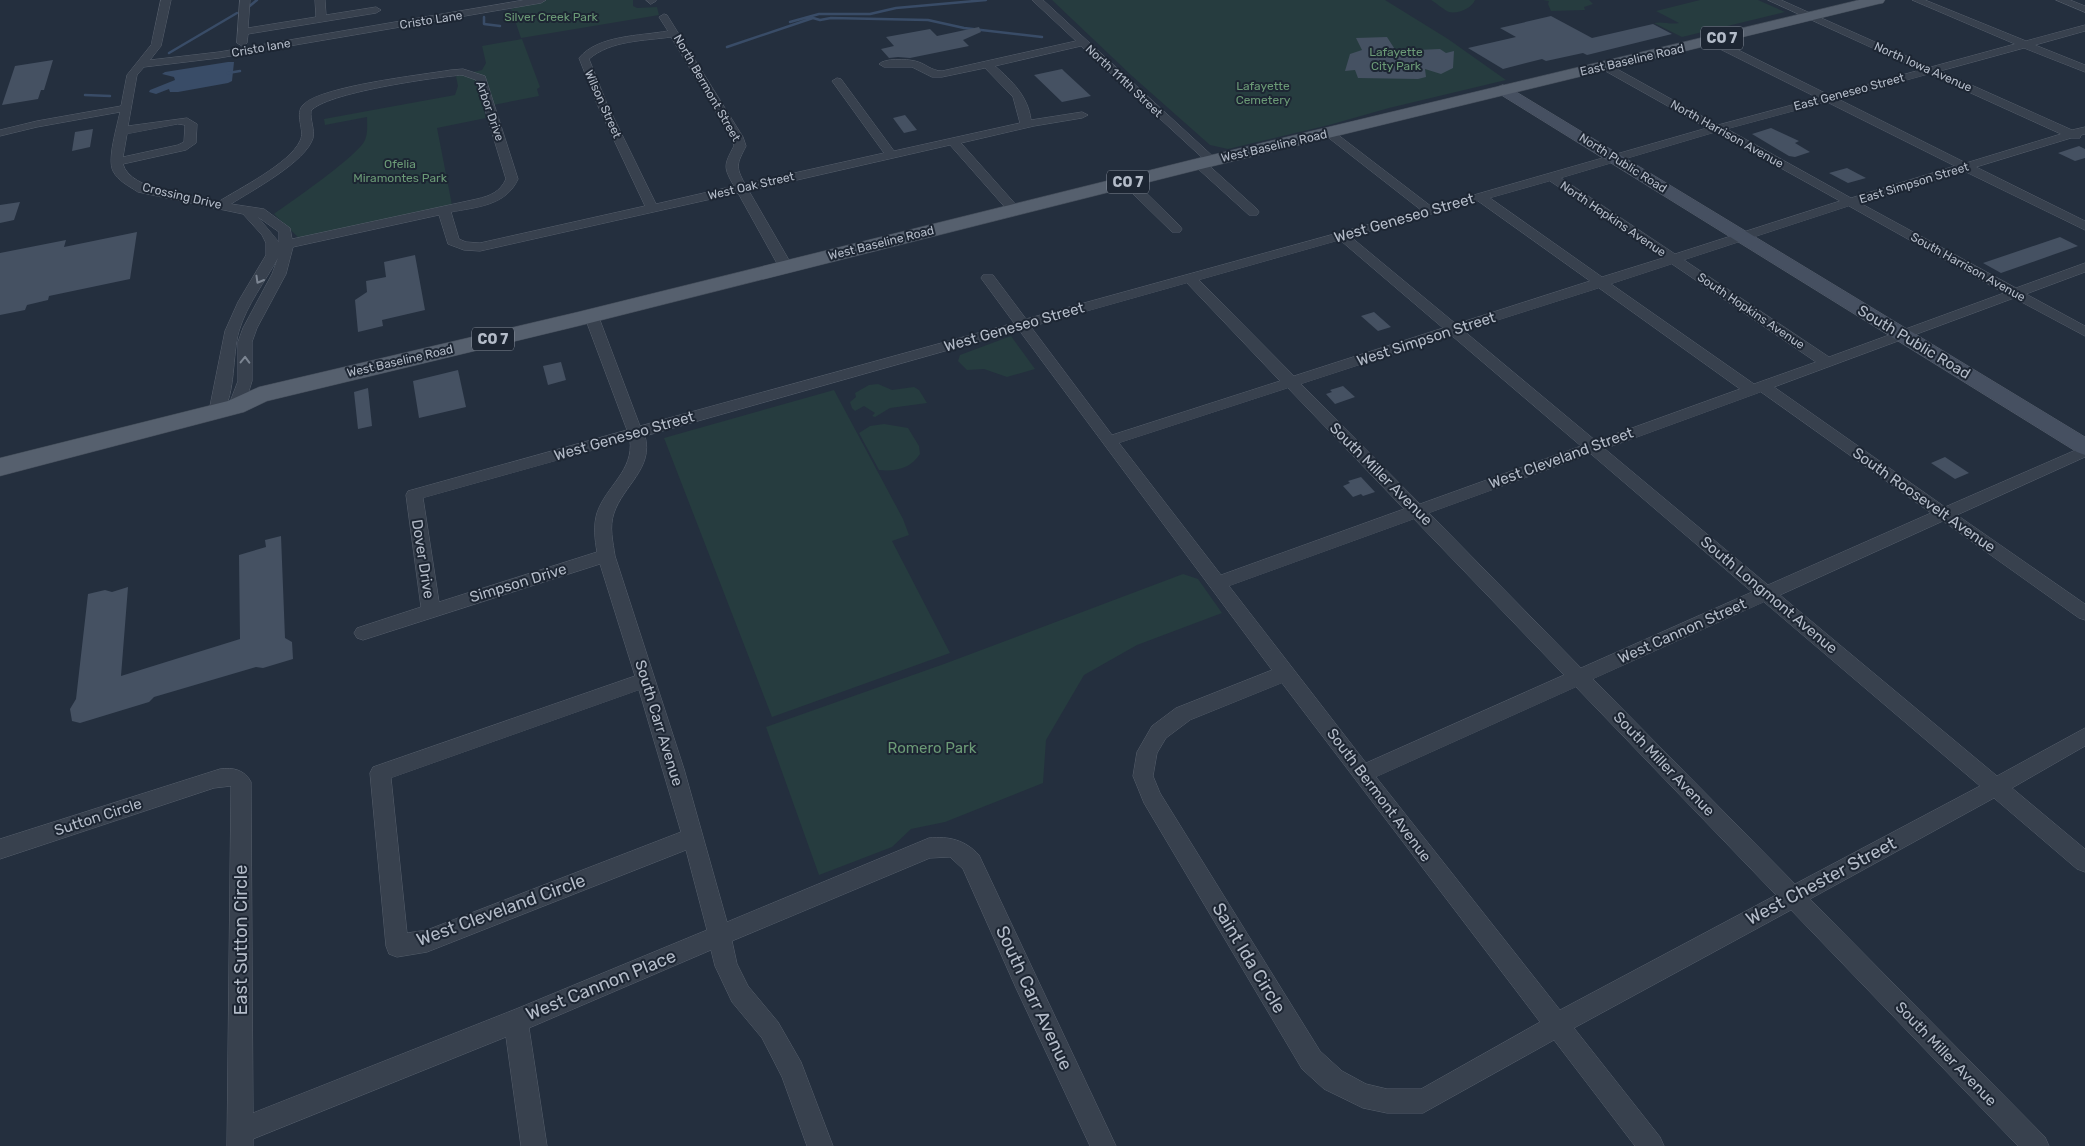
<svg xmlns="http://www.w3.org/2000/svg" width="2085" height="1146" font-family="Rubik,sans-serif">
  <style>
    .green { fill: #263c3f }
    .water { fill: #394c67 }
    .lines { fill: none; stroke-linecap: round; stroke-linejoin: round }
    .stream { stroke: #394c67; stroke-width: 2.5 }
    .building { fill: #455162 }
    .street-casing { stroke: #565f6c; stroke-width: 1 }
    .secondary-casing { stroke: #565f6c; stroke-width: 1 }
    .primary-casing { stroke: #414a57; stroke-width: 1 }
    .street { fill: #38414e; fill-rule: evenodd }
    .secondary { fill: #465061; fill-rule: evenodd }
    .primary { fill: #56606e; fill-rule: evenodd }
    .oneway { stroke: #7c8592 }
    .labels { text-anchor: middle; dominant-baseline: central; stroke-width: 4; stroke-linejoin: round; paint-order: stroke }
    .far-park-label { font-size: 12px; fill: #6b9a76; stroke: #1d2633 }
    .far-street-label { font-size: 12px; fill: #b4bcc9; stroke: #1d2633 }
    .shield { fill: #1d2633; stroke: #878f9c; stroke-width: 1 }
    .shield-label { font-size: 14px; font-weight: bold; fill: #b4bcc9 }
    .street-label { font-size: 15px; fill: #b4bcc9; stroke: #1d2633 }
    .park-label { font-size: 15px; fill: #6b9a76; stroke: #1d2633 }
    .near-street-label { font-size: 18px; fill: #b4bcc9; stroke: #1d2633 }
  </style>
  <rect width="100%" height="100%" fill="#242f3e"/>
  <path class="green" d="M547,0H633V6L637,8L657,7L659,15L521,38L511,9Z
    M1052,0H1385L1448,39L1506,80L1389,108L1329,125L1228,149L1210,145L1132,76Z
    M1431,0H1475C1472,8 1459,14 1449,12C1444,10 1436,3 1431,0Z
    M1543,0H1589L1593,4L1584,7L1585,10L1551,11L1548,4L1549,1Z
    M1700,0H1758L1785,12L1682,37L1654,23C1664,21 1669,25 1679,23L1656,11Z
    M522,39L540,87L537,89L539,96L483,107L486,118L437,128L452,205L299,238L274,214C291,202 359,155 365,140C368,133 367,125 367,117L325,125L324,119L455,95L458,86L456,76L482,70L486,63L482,46Z
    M1011,336L1035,369L1007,377L984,369L967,370L958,361L960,355Z
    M878,384L892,390L914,387L919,390L927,403L890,408L875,417L872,416L875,413L864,406L855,411L852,408L850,402L856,397L855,393L869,385Z
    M834,390L903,519L909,535L892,541L950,653L772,717L664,438Z
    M884,424L908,428L919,446L920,454C911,468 896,472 879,470L859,433L870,426Z
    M1183,574L1198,579L1222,613L1137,645L1084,675L1046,740L1043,783L945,822L911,829L892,847L819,875L766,727L944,664Z"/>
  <path class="water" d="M228,62H234L232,81L228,83L178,92H170L169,89L156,94L149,92L150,90L175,80L174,77L162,74L165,72Z"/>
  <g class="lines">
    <path class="stream" d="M246,9L257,0
      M484,17V24L500,26
      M790,22L819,14H870L896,8L986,0
      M727,47L813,18L820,20L831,18L928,20L964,28L1042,37
      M169,53L237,13
      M228,73L240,71
      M85,95L110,96"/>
  </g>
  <path class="building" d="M1551,16L1592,38L1653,24L1672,34L1587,55L1583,53L1546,61L1542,59L1503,69L1468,48L1516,37L1500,28Z
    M979,27L981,32L963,40L969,46L910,58L898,57L889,58L881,49L894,46L886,37L930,29L937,36Z
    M1387,37L1396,51L1440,49L1446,53L1454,51L1453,68L1441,74L1425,69L1426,77L1418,79L1358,78L1355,70L1345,71L1350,54L1362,50L1356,38Z
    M53,60L44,90H41L38,99L2,105L15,66Z
    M1062,69L1065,72L1091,96L1062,102L1034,75Z
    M905,115L917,130L904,133L893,118Z
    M1771,128L1799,141L1795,143L1810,152L1795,157L1789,156L1752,134Z
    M93,129L90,147L72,151L75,132Z
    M2079,146L2085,149V158L2075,161L2058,153Z
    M1847,168L1866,178L1848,183L1829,173Z
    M20,202L14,220L0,223V205Z
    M137,232L130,279L49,296L48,300L27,305L25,310L0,315V253L66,240L64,247Z
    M2060,237L2078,246L2001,273L1983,263Z
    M415,255L425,310L382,320L383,326L358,332L355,300L367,292L366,281L386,277L384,262Z
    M1374,312L1391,327L1378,331L1361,316Z
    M561,362L566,380L548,385L543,366Z
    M458,370L466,407L419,418L413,381Z
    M1343,386L1355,397L1335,404L1326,394L1332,392L1330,390Z
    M368,388L372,426L358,429L354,392Z
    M1945,457L1969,473L1955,479L1931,463Z
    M1361,477L1375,492L1363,496L1361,494L1353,497L1343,486L1350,483L1348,481Z
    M281,536L285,638L292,642L293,659L263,668L256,667L154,697L149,702L80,723L72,721L70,709L76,699L88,594L105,590L112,592L128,587L121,676L240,639L239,555L266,547L265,540Z"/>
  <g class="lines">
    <g class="street-casing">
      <path id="street" d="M161,0H171L161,46L150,60L219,52L524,0H546L541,3L219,58L144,67L137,75L128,126L187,118L197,124L196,143L186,150L123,164C130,191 194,196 218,202C240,188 289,164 300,141C306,130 293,114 304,104C323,86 421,75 451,70L463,69L485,76L518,179C506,206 476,207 451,212L459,239L466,242L480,243L645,206L597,104L579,58C598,35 640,36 668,31L659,17L664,14L667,15L743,137L746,146C737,164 735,166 745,184L884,153L832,81L837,78L841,79L894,151L1020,123L1013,97L985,68L942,77H932L912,67H884L879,64C885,58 906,59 915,61C925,63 931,71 942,71L1076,41L1032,0H1043L1218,161L1216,163H1208L1081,46L995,66C1012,81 1028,96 1031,120L1082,112L1088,115L1082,118L1034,126L961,143L1018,207L1020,210L1018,213H1010L950,145L749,191L793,267L786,271L779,267L738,193L480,251L464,250L448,244L439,215L293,247L286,274L257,328L252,342V381L244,407L241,410H231L228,407L238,381V342L243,328L272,274L278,258C265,282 247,304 239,331C232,355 236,393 222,414H212L209,411L225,331L238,302L266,255V243L262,235L243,214L138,192C129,186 118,181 113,171C107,159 117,127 120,112L37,127L0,136V130L37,121L121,106L127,75L151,45ZM671,37L731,137L734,146C724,165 723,167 734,186L656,204L607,104L589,59C611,40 644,41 671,37ZM462,75L476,80L506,179C500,192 490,196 477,199L292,239L290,228L264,209L231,204C251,191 306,162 313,138C315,130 310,120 311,111C324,93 436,77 462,75ZM178,124L185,125L184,142L178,145L123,157L127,134ZM258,217L279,232V242Z
        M240,0H250L248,28L316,17L315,0H325L326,15L376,7L381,10L376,13L248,34L247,43L242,46L237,43Z
        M646,0H656V1L651,4Z
        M1768,0H1781L1931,67L2015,44L1912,0H1925L2026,41L2085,25V31L2035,45L2085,65V72L2024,48L1940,71L2072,130L2085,127V134L2081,135L2080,138H2071L1976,167L2085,221V230L1964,171L1860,203L2016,288L2085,263V272L2026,294L2085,326V336L2014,298L1774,387L1945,507L2085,446V457L1957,515L2085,604V620L2079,618L1943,521L1780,595L1997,776L2085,728V746L2012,788L2085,849V872L2077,869L1994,798L1810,899L2045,1137L2049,1146H2018L1791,910L1574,1028L1660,1137L1664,1146H1635L1554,1040L1423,1113H1387L1363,1108L1324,1089L1302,1069L1144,803L1133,776L1137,752L1152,726L1176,708L1272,670L1019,330L645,436C654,468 623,486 614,513C609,527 613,542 615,556L684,769L727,922L929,838C949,836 965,840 979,855L1116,1146H1090L1016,988L963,869L950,857L930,858L732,941L737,964L748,986L778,1022L801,1062L833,1146H807L782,1077L762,1038L732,1002L715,966L711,950L529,1028L547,1146H521L506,1037L253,1139V1146H227L231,786L214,788L0,859V839L220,769C233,767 245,770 251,782L253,1113L516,1009L707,930L686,850L427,952L397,957L389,954L386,946L370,773L373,767L635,676L600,564L363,640L357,638L354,633L357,628L421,607L406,495L408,491L627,430L584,315L586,312H596L598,315L640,426L1014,323L981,278L983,275H993L1026,319L1421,210L1325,135L1323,133L1325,131H1333L1432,207L1707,128L1600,68L1599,66L1600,64H1608L1718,125L1818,98L1708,43V39H1716L1829,95L1920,70ZM1929,74L2061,134L1966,163L1838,99ZM1827,102L1955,166L1851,198L1727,129ZM1716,132L1840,201L1675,254L1561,178ZM1550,181L1663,258L1602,277L1490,198ZM1478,201L1590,281L1456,324L1351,237ZM1849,206L2004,293L1829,357L1684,260ZM1340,240L1443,328L1294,376L1199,280ZM1672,264L1816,362L1754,384L1611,284ZM1187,283L1280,381L1112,435L1031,327ZM1599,288L1740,389L1596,441L1464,331ZM1451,335L1581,446L1420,504L1301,384ZM1288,388L1404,509L1221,575L1119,443ZM1761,392L1931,513L1768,585L1605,449ZM630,440C634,471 606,486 597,513C593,526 595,540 597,552L439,602L423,498ZM1591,454L1752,592L1581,668L1429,513ZM1414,519L1564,675L1366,763L1229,586ZM1764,602L1980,786L1795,884L1593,679ZM1282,683L1540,1022L1421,1089H1387L1366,1084L1342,1071L1320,1051L1160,793L1153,776L1157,753L1166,738L1190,720ZM1576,687L1776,895L1560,1010L1376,777ZM639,690L681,832L427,930L407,933L391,778Z
        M2056,0H2070L2085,6V12Z
        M1200,160L1204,161L1257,209L1259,212L1257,215H1249L1196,167L1194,164Z
        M1128,178L1132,179L1180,226L1182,229L1180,232H1172L1124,185L1122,182Z"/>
    </g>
    <g class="secondary-casing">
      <path id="secondary" d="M1503,85L1508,87L2085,437V455L2077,452L1498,93L1495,90L1498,87Z"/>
    </g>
    <g class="primary-casing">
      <path id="primary" d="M1859,0H1885L1883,3L1878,4L1197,170L578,326L267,401L244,412L0,476V458L228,401L259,387L578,312L1195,159Z"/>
    </g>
    <use href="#street" class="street"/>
    <use href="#secondary" class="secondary"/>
    <use href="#primary" class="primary"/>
  </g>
  <defs><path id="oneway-chevron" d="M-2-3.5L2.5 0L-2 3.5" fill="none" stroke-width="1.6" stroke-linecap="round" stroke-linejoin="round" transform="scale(1.25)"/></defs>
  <g class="oneway">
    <use href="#oneway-chevron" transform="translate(259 280) rotate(120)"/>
    <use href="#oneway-chevron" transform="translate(245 360) rotate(-89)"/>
  </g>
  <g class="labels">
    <g class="far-park-label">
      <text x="551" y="17">Silver Creek Park</text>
      <text x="1396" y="52">Lafayette<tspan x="1396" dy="14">City Park</tspan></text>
      <text x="1263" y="86">Lafayette<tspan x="1263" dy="14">Cemetery</tspan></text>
      <text x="400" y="164">Ofelia<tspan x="400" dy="14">Miramontes Park</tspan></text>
    </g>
    <g class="far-street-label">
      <text transform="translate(431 20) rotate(-9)">Cristo Lane</text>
      <text transform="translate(261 48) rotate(-10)">Cristo lane</text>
      <text transform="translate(1632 60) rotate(-13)">East Baseline Road</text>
      <text transform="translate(1923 67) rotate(24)">North Iowa Avenue</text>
      <text transform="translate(1124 81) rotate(43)">North 111th Street</text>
      <text transform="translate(707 88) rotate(60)">North Bermont Street</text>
      <text transform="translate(1849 92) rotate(-15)">East Geneseo Street</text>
      <text transform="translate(603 104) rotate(66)">Wilson Street</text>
      <text transform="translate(490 111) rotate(71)">Arbor Drive</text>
      <text transform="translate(1727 134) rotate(29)">North Harrison Avenue</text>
      <text transform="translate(1274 146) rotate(-13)">West Baseline Road</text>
      <text transform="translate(1623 163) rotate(32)">North Public Road</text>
      <text transform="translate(1914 183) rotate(-17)">East Simpson Street</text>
      <text transform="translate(751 186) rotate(-13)">West Oak Street</text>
      <text transform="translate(182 196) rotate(13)">Crossing Drive</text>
      <text transform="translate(1613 219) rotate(34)">North Hopkins Avenue</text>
      <text transform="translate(881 243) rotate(-14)">West Baseline Road</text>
      <text transform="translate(1968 267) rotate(29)">South Harrison Avenue</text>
      <text transform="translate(1751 311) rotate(34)">South Hopkins Avenue</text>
      <text transform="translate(400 361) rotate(-13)">West Baseline Road</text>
    </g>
    <g class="shield">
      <rect x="1701" y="26.5" width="42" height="23" rx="4"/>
      <rect x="1107" y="170.5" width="42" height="23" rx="4"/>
      <rect x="472" y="327.5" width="42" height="23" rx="4"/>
    </g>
    <g class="shield-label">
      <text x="1722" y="38">CO 7</text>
      <text x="1128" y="182">CO 7</text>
      <text x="493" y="339">CO 7</text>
    </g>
    <g class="street-label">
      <text transform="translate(1404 218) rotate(-16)">West Geneseo Street</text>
      <text transform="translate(1014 327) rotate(-16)">West Geneseo Street</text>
      <text transform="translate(1426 339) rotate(-18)">West Simpson Street</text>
      <text transform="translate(1914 342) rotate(31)">South Public Road</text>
      <text transform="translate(624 436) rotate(-16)">West Geneseo Street</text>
      <text transform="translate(1561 458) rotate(-20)">West Cleveland Street</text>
      <text transform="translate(1381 474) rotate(45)">South Miller Avenue</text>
      <text transform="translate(1924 500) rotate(35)">South Roosevelt Avenue</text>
      <text transform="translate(423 559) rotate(81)">Dover Drive</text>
      <text transform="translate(518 583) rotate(-17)">Simpson Drive</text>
      <text transform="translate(1769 595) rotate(40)">South Longmont Avenue</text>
      <text transform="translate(1682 631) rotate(-24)">West Cannon Street</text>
      <text transform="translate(659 723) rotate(73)">South Carr Avenue</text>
      <text transform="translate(1664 764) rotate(46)">South Miller Avenue</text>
      <text transform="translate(1379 795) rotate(53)">South Bermont Avenue</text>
      <text transform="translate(98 817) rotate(-18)">Sutton Circle</text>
      <text transform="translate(1946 1054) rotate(46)">South Miller Avenue</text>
    </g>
    <g class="park-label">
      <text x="932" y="748">Romero Park</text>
    </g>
    <g class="near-street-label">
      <text transform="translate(1821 881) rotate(-28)">West Chester Street</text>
      <text transform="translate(501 910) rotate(-20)">West Cleveland Circle</text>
      <text transform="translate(241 940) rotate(-90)">East Sutton Circle</text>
      <text transform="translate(1249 958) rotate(59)">Saint Ida Circle</text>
      <text transform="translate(601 985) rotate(-22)">West Cannon Place</text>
      <text transform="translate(1034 998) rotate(65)">South Carr Avenue</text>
    </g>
  </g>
</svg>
